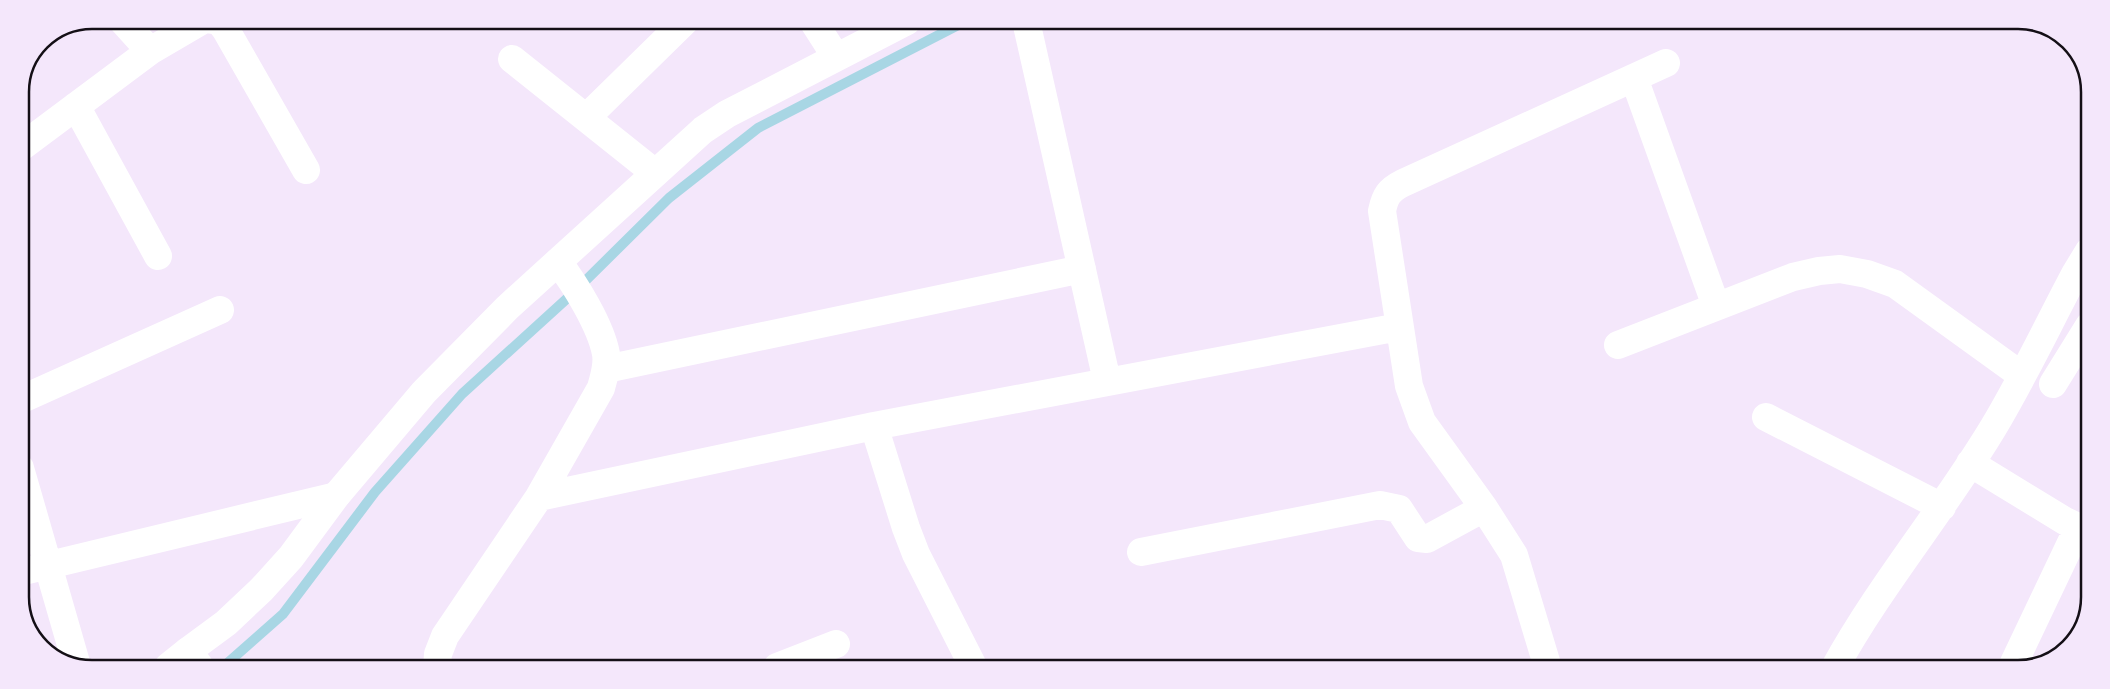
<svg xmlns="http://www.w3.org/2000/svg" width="2110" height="689" font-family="'Exo 2',sans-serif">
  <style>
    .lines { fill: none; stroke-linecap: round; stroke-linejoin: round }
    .stream { stroke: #a8d6e4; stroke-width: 10 }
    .minor { stroke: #fff; stroke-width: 28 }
    .tertiary { stroke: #fff; stroke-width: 28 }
    .rim { fill: none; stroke: #140f16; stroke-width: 2.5 }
  </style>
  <rect width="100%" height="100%" fill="#f4e7fb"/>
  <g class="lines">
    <path class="stream" d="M223,667L283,614L375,492L462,394L572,294L669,198L758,128L966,21"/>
    <path class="minor" d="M122,20L150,51
      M212,20L219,21L226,30L306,170
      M813,21L836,57
      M1026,21L1107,381
      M512,59L655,173
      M1634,78L1716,306
      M76,106L158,256
      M586,118L685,21
      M20,148L150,51L203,20
      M1618,345L1793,277L1819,271L1840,269L1867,274L1895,284L2021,375
      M606,369L1082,269
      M2053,384L2089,326
      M20,400L220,310
      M1766,417L1942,507
      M874,426L906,528L916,554L974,668
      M1970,463L2065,521L2088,532
      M20,468L77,666
      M539,497L874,426L1399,327
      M1141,552L1380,505L1399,509L1418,538L1427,539L1484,508
      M20,572L336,496
      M168,667L188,651
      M437,667L438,654L445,636L539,497L601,388C604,376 608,366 606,354C601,326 575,284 558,262
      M777,667L836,644
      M1548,668L1514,555L1484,508L1422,422L1409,386L1382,211C1385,196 1389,190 1403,183L1666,63
      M1834,669C1880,585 1943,511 1993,428C2023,378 2048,325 2075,274L2089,251
      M2011,669L2078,528"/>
    <path class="tertiary" d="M200,667L188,651L226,623L261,590L291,557L336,496L424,392L507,308L703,130L727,114L907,21"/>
  </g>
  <path d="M0 0H2110V689H0ZM92 29H2018A63 63 0 0 1 2081 92V597A63 63 0 0 1 2018 660H92A63 63 0 0 1 29 597V92A63 63 0 0 1 92 29Z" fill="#f4e7fb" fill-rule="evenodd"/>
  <path class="rim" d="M92 29H2018A63 63 0 0 1 2081 92V597A63 63 0 0 1 2018 660H92A63 63 0 0 1 29 597V92A63 63 0 0 1 92 29Z"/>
</svg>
